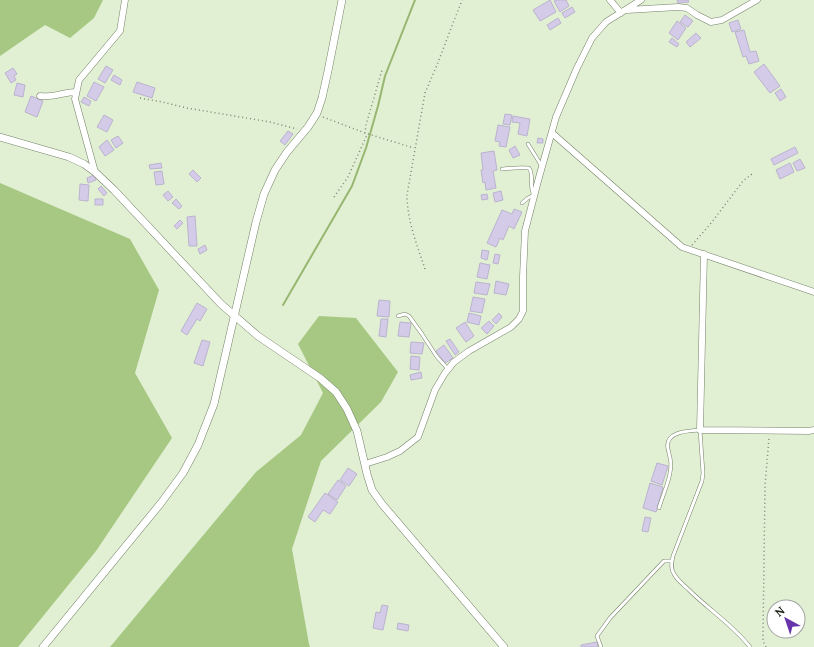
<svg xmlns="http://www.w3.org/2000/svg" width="814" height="647" font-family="Lora,serif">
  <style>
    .forest { fill: #a7c882 }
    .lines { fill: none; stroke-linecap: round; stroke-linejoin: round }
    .stream { stroke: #97b771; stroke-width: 2 }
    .building { fill: #d3cbe8; stroke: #bbb3cf }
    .service-casing { stroke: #758168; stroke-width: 4 }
    .minor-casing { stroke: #758168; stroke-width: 7 }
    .tertiary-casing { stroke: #758168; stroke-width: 8 }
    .path { stroke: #7f8875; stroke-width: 1.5; stroke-dasharray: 1 3; stroke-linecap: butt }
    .service { stroke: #fff; stroke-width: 3 }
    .minor { stroke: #fff; stroke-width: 6 }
    .tertiary { stroke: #fff; stroke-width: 7 }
  </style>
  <rect width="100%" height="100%" fill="#e1efd3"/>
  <path class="forest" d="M0,0H103L94,18L70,38L45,25L0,56Z
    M0,183L130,239L159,290L135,373L172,438L96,551L18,647H0Z
    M319,316L356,318L398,372L381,402L321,461L292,549L309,644L310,647H110L256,472L301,435L323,393L298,344Z"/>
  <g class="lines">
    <path class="stream" d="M283,305L352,186L366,148L378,106L385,76L415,0"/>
  </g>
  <path class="building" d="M550,0L556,12L540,21L533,10Z
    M556,0H566L569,6L560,12L554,1Z
    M677,0H688L689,2L678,3Z
    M572,7L575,12L565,18L562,13Z
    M685,15L693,21L688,27L680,22Z
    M558,18L561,23L550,30L547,25Z
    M738,20L741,29L732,32L729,23Z
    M677,21L686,28L678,40L669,33Z
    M744,30L750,52L756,51L759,61L749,64L746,56L743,57L735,32Z
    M696,33L701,38L690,47L686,42Z
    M672,38L679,44L677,47L669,42Z
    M764,64L780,86L770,93L754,72Z
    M106,66L113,70L105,83L98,79Z
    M13,68L17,74L14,76L16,80L11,83L5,73Z
    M114,75L122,80L120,85L111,80Z
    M94,82L104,87L96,101L87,96Z
    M137,82L155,88L152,98L133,92Z
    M17,83L25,85L23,97L14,95Z
    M781,89L786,97L780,101L775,93Z
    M31,96L43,101L37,117L25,112Z
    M84,97L91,101L89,106L81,102Z
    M505,114L512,115L510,125L503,124Z
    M104,115L113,120L107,132L97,127Z
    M513,116L530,119L527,136L518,134L520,123L512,122Z
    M498,125L510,127L506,147L499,146L500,142L495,141Z
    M288,131L293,134L285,145L280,141Z
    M118,136L123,143L116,148L111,140Z
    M538,138L543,139V143H537Z
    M107,140L114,150L105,156L99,147Z
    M515,146L520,155L513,158L509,150Z
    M795,147L798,153L774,165L771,159Z
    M494,151L497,170L493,171L496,188L486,190L485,182L483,183L481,170H483L481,153Z
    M800,159L805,168L797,171L793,163Z
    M161,163L162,168L150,169L149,165Z
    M790,163L794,172L780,179L776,170Z
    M193,170L201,178L197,182L189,174Z
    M162,171L164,184L156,185L154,172Z
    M94,175L96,180L88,183L87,178Z
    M80,184L89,185L88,201L79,200Z
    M101,186L107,193L104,196L98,189Z
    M168,191L173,197L168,201L163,195Z
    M501,191L503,200L495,202L493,193Z
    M487,194L488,199L482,200L481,195Z
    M95,199H103V205H95Z
    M176,199L182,206L179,209L172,203Z
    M514,209L522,212L514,229L509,226L503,240L500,238L496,247L487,243L502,210L512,214Z
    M195,216L197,246H189L187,217Z
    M180,220L183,223L177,229L174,226Z
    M205,245L207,250L200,254L198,249Z
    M482,250L489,251L487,260L481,258Z
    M495,254L500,255L498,264L493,263Z
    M480,263L490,265L487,279L477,277Z
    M496,281L509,284L506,295L494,293Z
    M476,282L490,284L487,295L474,293Z
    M473,297L485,299L482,313L470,311Z
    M379,300L390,301L389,317L377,316Z
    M197,303L207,309L200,321L197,319L187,335L181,331Z
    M469,313L481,316L479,325L467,322Z
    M499,313L502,317L496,324L492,320Z
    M381,319H388L386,337L379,336Z
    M489,321L494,326L487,334L481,328Z
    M400,322L411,323L409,337L398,336Z
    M465,322L474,336L466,342L456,328Z
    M450,339L459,352L455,355L446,341Z
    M202,340L210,342L203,366L194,363Z
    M411,342L424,343L422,354L410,353Z
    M444,345L453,358L445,363L436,351Z
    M411,356L420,357L419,370L410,369Z
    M421,372L422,378L411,380L410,375Z
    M657,463L668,466L662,485L651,481Z
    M348,468L357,474L349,486L340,480Z
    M338,480L346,486L337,500L328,494Z
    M650,483L663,487L656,512L643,508Z
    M325,493L338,502L330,514L323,510L315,522L308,517Z
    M645,517L651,518L648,532L642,531Z
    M382,605L388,606L383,630L373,628L376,612L380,613Z
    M398,623L409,625L408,631L397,629Z
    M597,642L598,647H581V645Z"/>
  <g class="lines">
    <g class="service-casing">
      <path id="service" d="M528,144L541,165
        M502,169C512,168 520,167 529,168C535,177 528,185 534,195L528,198L522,203
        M398,316L405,314L409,316L422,334L437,357L448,369
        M659,508C662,497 668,485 670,473C672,462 670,458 668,449C664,431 689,431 700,430L703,473L702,481L673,556C672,562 670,568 674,574C677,580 684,585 689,590C708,609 733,625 750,647
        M601,647L597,636L610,618L664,561H672"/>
    </g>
    <g class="minor-casing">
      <path id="minor" d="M610,0L621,13
        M627,10L678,7L687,8L697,15L711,22L722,20L757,0
        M40,96C53,98 64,92 76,92
        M552,133L682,247L814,292
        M95,172L75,99L79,80L120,31L125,0
        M704,254L700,430L809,431L814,430
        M365,464L387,457L400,451L418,437L435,390L445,373L454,362L469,351L511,327L519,319L523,311V277L525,231L538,181L556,117L577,68L592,38L606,22L641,0"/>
    </g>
    <g class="tertiary-casing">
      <path id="tertiary" d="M0,137L69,157L84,164L95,172L114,190L221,304L258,336L320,378L336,392L347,409L357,431L367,474L372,490L382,504L504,647
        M43,647L161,503L183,473L198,445L214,404L256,222L264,194L275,170L287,152L308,127L317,113L322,98L328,71L342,0"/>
    </g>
    <path class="path" d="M140,98L162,102L187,108L270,122L297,129
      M323,117L365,133L414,148
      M334,197L348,177L366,137L365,133L366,125L382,70
      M692,245L712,222L743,181L752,174
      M425,269C417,245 407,220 407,195L425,93L437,65L462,0
      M766,647L763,641V637L765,486L769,438"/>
    <use href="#service" class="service"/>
    <use href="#minor" class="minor"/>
    <use href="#tertiary" class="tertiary"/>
  </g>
  <g transform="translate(786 619) rotate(320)"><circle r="19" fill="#ffffff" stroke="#a3a5a1"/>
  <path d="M0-3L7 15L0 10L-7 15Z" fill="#6734ab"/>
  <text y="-6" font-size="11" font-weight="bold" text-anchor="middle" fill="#191e14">N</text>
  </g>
</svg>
